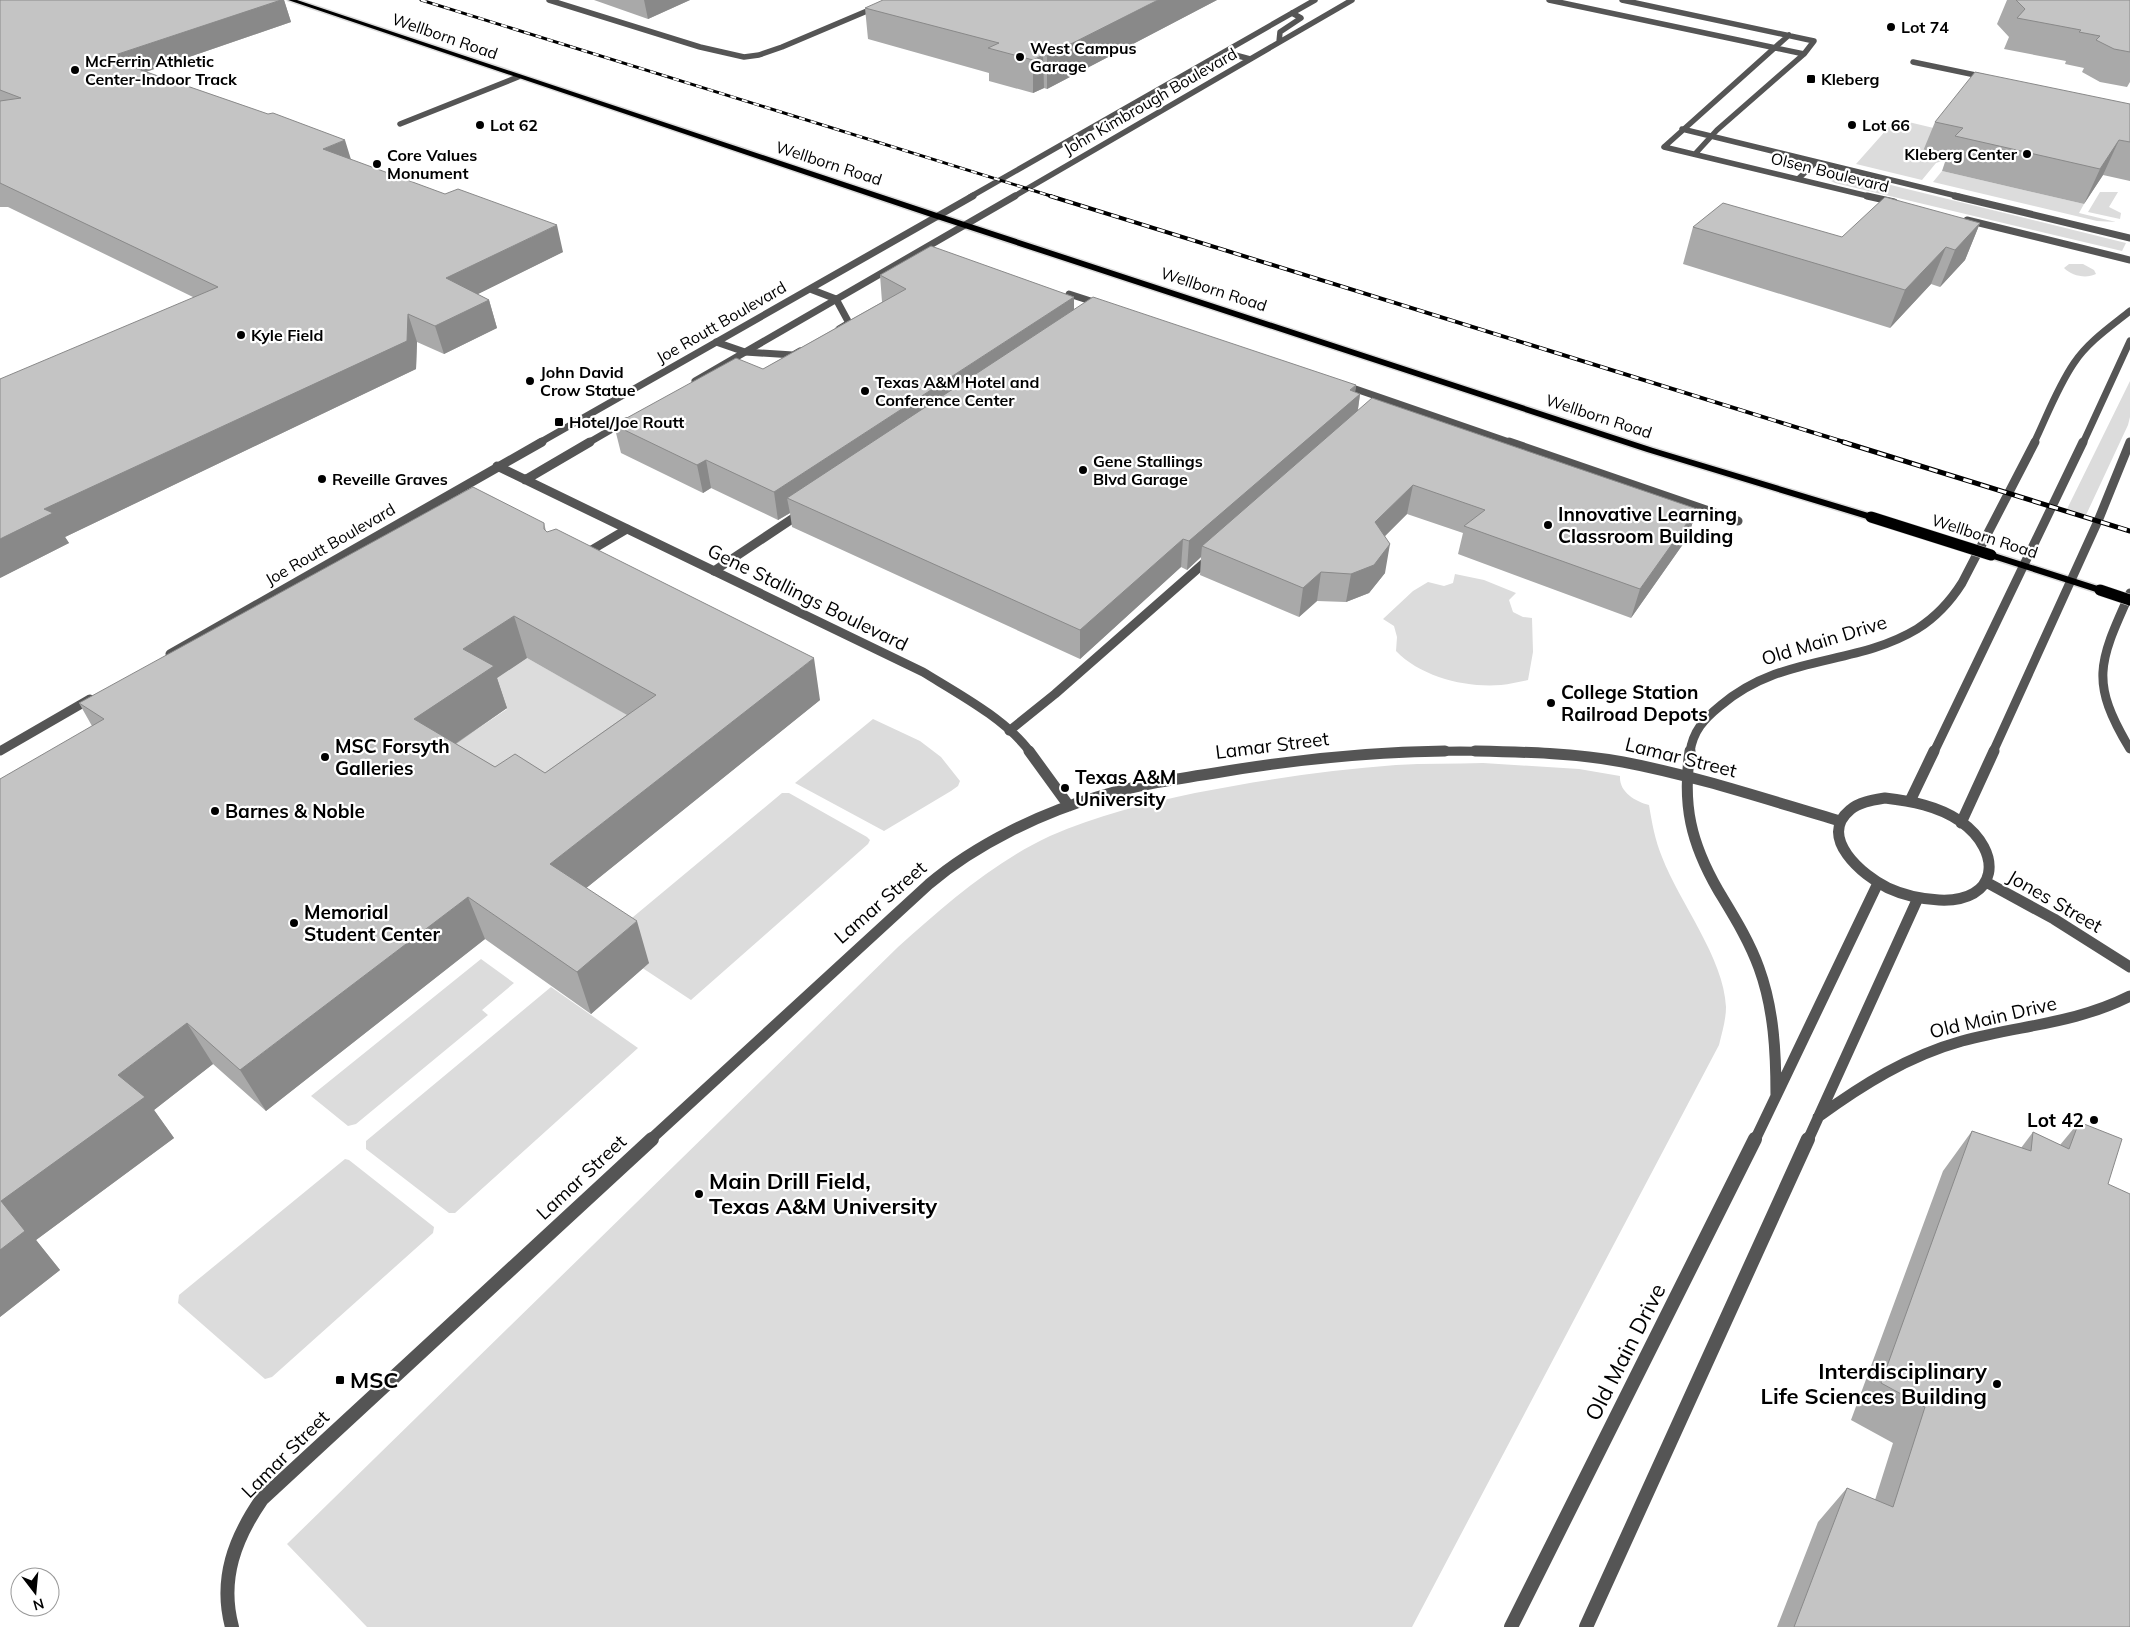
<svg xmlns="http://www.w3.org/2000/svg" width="2130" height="1627" font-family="Mulish,sans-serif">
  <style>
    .green { fill: #dcdcdc }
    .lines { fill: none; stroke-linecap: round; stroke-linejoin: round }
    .primary-casing { stroke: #dbdbdb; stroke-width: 3 }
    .service-far2 { stroke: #555; stroke-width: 5.5 }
    .service-far1 { stroke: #555; stroke-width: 7 }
    .service { stroke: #555; stroke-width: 9 }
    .minor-far4 { stroke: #555; stroke-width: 5.5 }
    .minor-far3 { stroke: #555; stroke-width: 7 }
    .minor-far2 { stroke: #555; stroke-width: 9 }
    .minor-far1 { stroke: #555; stroke-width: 11 }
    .minor { stroke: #555; stroke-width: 14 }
    .primary { fill: #000; fill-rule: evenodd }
    .rail-far2-casing { stroke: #000; stroke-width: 3 }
    .rail-far1-casing { stroke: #000; stroke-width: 4 }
    .rail-casing { stroke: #000; stroke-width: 5 }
    .rail-far2 { stroke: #fff; stroke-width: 2; stroke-dasharray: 6; stroke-linecap: butt }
    .rail-far1 { stroke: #fff; stroke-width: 2.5; stroke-dasharray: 8; stroke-linecap: butt }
    .rail { stroke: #fff; stroke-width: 3; stroke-dasharray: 9; stroke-linecap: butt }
    .primary-bridge-casing { stroke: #dbdbdb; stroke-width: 12; stroke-linecap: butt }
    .primary-bridge { stroke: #000; stroke-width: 11 }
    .wall { fill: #a9a9a9; fill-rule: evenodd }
    .shaded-wall { fill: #898989 }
    .building { fill: #c4c4c4; stroke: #898989; fill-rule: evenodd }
    .poi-dot { fill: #000; stroke: #fff; stroke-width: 2 }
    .labels { text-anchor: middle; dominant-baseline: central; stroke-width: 4.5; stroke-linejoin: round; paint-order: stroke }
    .far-poi-label { font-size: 16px; font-weight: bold; fill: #000; stroke: #fff; text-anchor: start }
    .far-street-label { font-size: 16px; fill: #000; stroke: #fff }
    .poi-label { font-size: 19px; font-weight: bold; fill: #000; stroke: #fff; text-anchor: start }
    .street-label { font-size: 19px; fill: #000; stroke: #fff }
    .near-poi-label { font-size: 22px; font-weight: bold; fill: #000; stroke: #fff; text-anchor: start }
    .near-street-label { font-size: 22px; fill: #000; stroke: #fff }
  </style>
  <rect width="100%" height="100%" fill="#fff"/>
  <path class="green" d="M1896,119L1942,130L1922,156L1942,161L1936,163L1922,180L1856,164Z
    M1942,171L2084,204L2079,213L2116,222L2097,221L1933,182Z
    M1832,173L1846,174L2126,243L2122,251L1835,183L1827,179Z
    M2100,192H2118L2109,207L2121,213L2120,219L2088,212Z
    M2069,264H2083L2094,270L2096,274C2086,279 2072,276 2064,268Z
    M2130,381V417L2128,425L2086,515L2067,509Z
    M1455,574L1484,580L1516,593L1509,600L1513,612L1523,617L1532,618L1533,652L1528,680C1519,682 1510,684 1501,685C1466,688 1421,677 1396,651L1397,637L1394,626L1383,619L1413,591L1428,582L1444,586L1453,583Z
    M527,658L633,718L558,815L430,761L507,709L477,691Z
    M873,719L920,741L941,757L960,781L958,786L951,791L884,831L795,783Z
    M1483,763L1579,769L1620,776C1619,792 1635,801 1649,805C1652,823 1655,840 1662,857C1679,902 1724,958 1726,1007C1726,1020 1722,1032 1719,1045L1412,1627H367L287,1544L898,947C945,905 992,863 1050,836C1096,816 1146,803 1195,793C1261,780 1329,770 1396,765C1425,763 1454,764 1483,763Z
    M782,793H789L867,837L870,840L868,844L691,1000L603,942Z
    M481,959L514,983L482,1010L488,1015L356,1124L348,1126L311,1096Z
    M551,987L638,1048L455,1213H449L366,1149V1141Z
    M345,1159L349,1160L434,1227L433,1233L272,1377L265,1379L178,1303L179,1295Z"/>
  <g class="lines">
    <g class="primary-casing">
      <path id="primary" d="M288,0H297L940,214L1653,448L1875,515L1876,517L1871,520L1867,519L1647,452L934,218Z
        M1991,552L2104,588L2105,590L2100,593L2096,592L1987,557L1986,555Z"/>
    </g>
    <path class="service-far2" d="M549,0L700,47L744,57L759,55L782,47L893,0
      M1913,62L1985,77
      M400,124L518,77"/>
    <path class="service-far1" d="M1069,294L1100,304
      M836,299L849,323L839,329
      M745,352L793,355L800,351
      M1344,385L1512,443"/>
    <path class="service" d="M1509,442L1738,521
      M583,555L627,529
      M714,571L801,513
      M1009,731L1055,694L1211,557"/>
    <path class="minor-far4" d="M1549,0L1804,54
      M1622,0L1814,41L1804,54L1717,130L1695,154
      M1279,42L1280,32L1301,18L1292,13
      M1224,52L1250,59
      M1682,129L1961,197
      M1664,147L1872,197
      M1664,147L1789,35
      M1798,179L1815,163
      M970,197L1315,0
      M1013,197L1352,0"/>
    <path class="minor-far3" d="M1867,196L1894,202
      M1955,196L2130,238
      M1967,220L2130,260
      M810,289L836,299
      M716,342L745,352
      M695,381L1015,196
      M539,443L973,196
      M588,443L626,421
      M2034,443C2047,416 2057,388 2074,363C2088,342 2110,327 2130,311
      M2083,443L2130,341"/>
    <path class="minor-far2" d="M497,466L923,672C957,693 1006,719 1030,752
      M525,480L590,442
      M2130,593C2099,662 2089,681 2130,749
      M170,654L542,442
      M0,751L90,699
      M1402,752L1460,751L1517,752
      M1690,752C1693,731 1704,719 1720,706C1782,653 1854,667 1917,629C1936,617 1950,602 1962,583L2035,442
      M1934,752L2083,442
      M1993,752L2098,521L2130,442"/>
    <path class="minor-far1" d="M1029,751L1069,806
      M1475,751C1524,752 1575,753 1623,762C1697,776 1768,800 1840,821
      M1690,751C1682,805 1691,843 1718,890C1733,915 1749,940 1759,968C1774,1009 1776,1053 1776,1096
      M1885,798C1911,801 1938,806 1960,821C2004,852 1999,903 1939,900C1921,899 1903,895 1888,888C1863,876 1817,837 1850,810C1859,802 1873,800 1885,798Z
      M1910,801L1934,751
      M1961,823L1994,751
      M1986,882L2054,919L2130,967
      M1818,1117C1862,1085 1908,1056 1962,1041C2021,1025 2074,1024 2130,996
      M650,1140L929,884C975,845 1042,812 1100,796C1137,785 1176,779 1215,773C1291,760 1368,752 1445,751
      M1755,1140L1878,883
      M1808,1140L1918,898"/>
    <path class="minor" d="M232,1627C219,1579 235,1538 262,1499L652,1139
      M1511,1627L1755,1139
      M1586,1627L1808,1139"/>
    <use href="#primary" class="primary"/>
    <g class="rail-far2-casing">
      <path id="rail-far2" d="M421,0L1054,197"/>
    </g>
    <g class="rail-far1-casing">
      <path id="rail-far1" d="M1050,196L1847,443"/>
    </g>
    <g class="rail-casing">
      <path id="rail" d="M1843,442L2130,531"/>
    </g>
    <use href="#rail-far2" class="rail-far2"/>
    <use href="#rail-far1" class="rail-far1"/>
    <use href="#rail" class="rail"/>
    <g class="primary-bridge-casing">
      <path id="primary-bridge" d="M1871,517L1991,555
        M2100,590L2130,600"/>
    </g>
    <use href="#primary-bridge" class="primary-bridge"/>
  </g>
  <path class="wall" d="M0,0H284L291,22L146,72L563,252L477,294L489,300L497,328L444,354L417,342L416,369L65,537L69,543L0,578L193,297L8,207H0Z
    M594,0H690L648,19Z
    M1217,0L1047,89L1044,88L1033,93L989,81V73L868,39L865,8Z
    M2007,0H2130V82L2127,87L2100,82L2082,72L2084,68L2065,64L2066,61L2004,49L2009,37L1997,24Z
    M2130,104V181L2103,175L2084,204L1942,171L1945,162L1921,156L1935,122Z
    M1980,223L1965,260L1940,287L1931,284L1890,328L1683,264L1693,227L1842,237Z
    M880,275L1074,297V310L1356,385L1355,392L1360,394L1358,410L1697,509L1688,537L1631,618L1458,554L1463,533L1407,514L1385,536V573L1369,593L1346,602L1317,601L1299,617L1200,575L1201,557L1187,570L1181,567L1080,659L792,527L790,513L778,520L711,488L703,493L621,453L614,425L763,369L882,302Z
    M544,523L546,531L820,700L586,888L649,963L591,1014L485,939L266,1111L213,1064L154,1110L174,1138L36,1240L60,1270L0,1317L92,726L79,703ZM527,658L627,715L545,773L495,767L456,744L507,708L497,678Z
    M2079,1122L2108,1184L2130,1627H1777L1818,1522L1847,1488L1875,1500L1893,1443L1851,1420L1943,1171L1972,1131L2021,1148L2033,1132L2060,1145Z"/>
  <path class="shaded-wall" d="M281,0H284L291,22L116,82L106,58Z
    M644,0H690L648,19Z
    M1158,0H1217L1047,89V56Z
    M1043,55L1044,88L1033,93V60Z
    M345,140L353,166L323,149Z
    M2119,140L2103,175L2084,204L2100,169Z
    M1980,223L1965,260L1940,287L1955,250Z
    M557,225L563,252L454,306L446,278Z
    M1946,247L1931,284L1890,328L1905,290Z
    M1074,297V324L787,498L790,513L778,520L774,492Z
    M489,300L497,328L444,354L435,326Z
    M408,314L417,342L416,369L65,537L69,543L0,578V539L44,509Z
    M1356,385L1354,399L1360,394L1356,422L1202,546L1201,557L1187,570L1189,541Z
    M706,460L711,488L703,493L697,465Z
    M1413,485L1407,514L1371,550L1375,522Z
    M1697,509L1688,537L1631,618L1640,589Z
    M1183,539L1181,567L1080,659V630Z
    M1390,544L1385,573L1369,593L1346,602L1351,574Z
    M1321,572L1317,601L1299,617L1303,588Z
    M514,616L527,658L497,678L507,708L430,761L414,719L463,649Z
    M814,658L820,700L564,906L550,864Z
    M468,897L485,939L266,1111L240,1070Z
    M637,921L649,963L591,1014L577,972Z
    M187,1023L213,1064L154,1110L174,1138L36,1240L60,1270L0,1317V1250L1,1201L118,1075Z"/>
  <path class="building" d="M0,0H281L106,58L268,114L273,113L345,140L323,149L445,194L458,189L557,225L446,278L489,300L435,326L408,314L407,341L44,509L53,513L0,539V379L218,287L0,183V101L21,98L0,90Z
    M883,0H1158L1047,56L1043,55L1033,60L988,48L999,43L865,8Z
    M2016,0H2130V52L2114,49L2096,40L2100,36L2079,32L2081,30L2017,18L2025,9Z
    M1975,72L2130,104V142L2119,140L2100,169L1955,136L1963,128L1935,122Z
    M1885,197L1980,223L1955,250L1946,247L1905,290L1693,227L1723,203L1842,237Z
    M931,246L1074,297L774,492L706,460L697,465L614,425L736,358L763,369L906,289L880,275Z
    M1093,297L1356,385L1350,390L1360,394L1189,541L1183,539L1080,630L787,498Z
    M1372,398L1697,509L1640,589L1464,526L1485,510L1413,485L1375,522L1390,544L1374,565L1351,574L1321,572L1303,588L1202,546Z
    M473,487L544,523V529L547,532L556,529L814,658L550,864L637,921L577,972L468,897L240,1070L187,1023L118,1075L145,1097L1,1201L25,1231L0,1250V779L104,719L79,703ZM514,616L656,695L545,773L515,754L495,767L414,719L494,666L463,649Z
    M2079,1122L2122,1139L2108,1184L2130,1194V1627H1794L1847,1488L1893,1507L1925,1407L1881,1383L1972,1131L2031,1151L2033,1132L2069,1149Z"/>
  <g class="poi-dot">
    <circle cx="1891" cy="27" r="5"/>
    <circle cx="1020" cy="57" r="5"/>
    <circle cx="75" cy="70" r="5"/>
    <rect x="1806" y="74" width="10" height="10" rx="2.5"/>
    <circle cx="480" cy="125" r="5"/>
    <circle cx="1852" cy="125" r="5"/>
    <circle cx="2027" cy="154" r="5"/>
    <circle cx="377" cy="164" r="5"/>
    <circle cx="241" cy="335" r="5"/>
    <circle cx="530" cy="381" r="5"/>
    <circle cx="865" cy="391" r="5"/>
    <rect x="554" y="417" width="10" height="10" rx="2.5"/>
    <circle cx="1083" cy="470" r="5"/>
    <circle cx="322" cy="479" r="5"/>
    <circle cx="1548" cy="525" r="5"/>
    <circle cx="1551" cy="703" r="5"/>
    <circle cx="325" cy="757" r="5"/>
    <circle cx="1065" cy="788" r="5"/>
    <circle cx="215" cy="811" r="5"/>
    <circle cx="294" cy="923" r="5"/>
    <circle cx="2094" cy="1120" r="5"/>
    <circle cx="699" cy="1194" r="5"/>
    <rect x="335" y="1375" width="10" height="10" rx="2.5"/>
    <circle cx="1997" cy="1384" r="5"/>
  </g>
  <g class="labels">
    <g class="far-poi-label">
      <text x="1901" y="27">Lot 74</text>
      <text x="1030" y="48">West Campus<tspan x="1030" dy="18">Garage</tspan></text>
      <text x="85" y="61">McFerrin Athletic<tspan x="85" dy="18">Center-Indoor Track</tspan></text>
      <text x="1821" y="79">Kleberg</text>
      <text x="490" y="125">Lot 62</text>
      <text x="1862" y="125">Lot 66</text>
      <text x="2017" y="154" text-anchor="end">Kleberg Center</text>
      <text x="387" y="155">Core Values<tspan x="387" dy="18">Monument</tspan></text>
      <text x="251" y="335">Kyle Field</text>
      <text x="540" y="372">John David<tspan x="540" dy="18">Crow Statue</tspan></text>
      <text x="875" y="382">Texas A&amp;M Hotel and<tspan x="875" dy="18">Conference Center</tspan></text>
      <text x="569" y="422">Hotel/Joe Routt</text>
      <text x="1093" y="461">Gene Stallings<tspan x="1093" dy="18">Blvd Garage</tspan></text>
      <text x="332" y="479">Reveille Graves</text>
    </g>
    <g class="far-street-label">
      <text transform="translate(445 36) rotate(19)">Wellborn Road</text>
      <text transform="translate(1150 101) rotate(-30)">John Kimbrough Boulevard</text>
      <text transform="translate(829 163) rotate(18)">Wellborn Road</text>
      <text transform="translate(1830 172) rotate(14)">Olsen Boulevard</text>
      <text transform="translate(1214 289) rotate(18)">Wellborn Road</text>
      <text transform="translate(721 322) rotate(-30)">Joe Routt Boulevard</text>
      <text transform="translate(1599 416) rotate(18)">Wellborn Road</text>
      <text transform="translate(1985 536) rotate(18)">Wellborn Road</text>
      <text transform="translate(330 544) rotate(-30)">Joe Routt Boulevard</text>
    </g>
    <g class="poi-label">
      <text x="1558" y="514">Innovative Learning<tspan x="1558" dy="22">Classroom Building</tspan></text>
      <text x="1561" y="692">College Station<tspan x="1561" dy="22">Railroad Depots</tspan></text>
      <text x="335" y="746">MSC Forsyth<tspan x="335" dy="22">Galleries</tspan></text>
      <text x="1075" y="777">Texas A&amp;M<tspan x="1075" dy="22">University</tspan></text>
      <text x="225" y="811">Barnes &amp; Noble</text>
      <text x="304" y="912">Memorial<tspan x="304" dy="22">Student Center</tspan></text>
      <text x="2084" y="1120" text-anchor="end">Lot 42</text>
    </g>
    <g class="street-label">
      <text transform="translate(808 597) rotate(26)">Gene Stallings Boulevard</text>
      <text transform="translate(1824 640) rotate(-17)">Old Main Drive</text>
      <text transform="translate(1272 745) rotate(-7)">Lamar Street</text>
      <text transform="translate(1681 757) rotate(14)">Lamar Street</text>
      <text transform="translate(2055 901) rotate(30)">Jones Street</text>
      <text transform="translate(880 902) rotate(-41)">Lamar Street</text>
      <text transform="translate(1993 1017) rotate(-13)">Old Main Drive</text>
      <text transform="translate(581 1177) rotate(-43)">Lamar Street</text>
      <text transform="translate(285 1454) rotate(-45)">Lamar Street</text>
    </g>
    <g class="near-poi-label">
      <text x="709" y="1181">Main Drill Field,<tspan x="709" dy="25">Texas A&amp;M University</tspan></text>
      <text x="1987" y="1371" text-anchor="end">Interdisciplinary<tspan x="1987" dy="25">Life Sciences Building</tspan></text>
      <text x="350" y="1380">MSC</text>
    </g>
    <g class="near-street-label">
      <text transform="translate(1625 1352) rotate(-63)">Old Main Drive</text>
    </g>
  </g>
  <g transform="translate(35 1592) rotate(164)"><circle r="24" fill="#ffffff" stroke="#999999"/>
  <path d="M0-4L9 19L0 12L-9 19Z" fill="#000000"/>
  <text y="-8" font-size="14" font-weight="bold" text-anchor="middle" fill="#000000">N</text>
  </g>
</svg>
